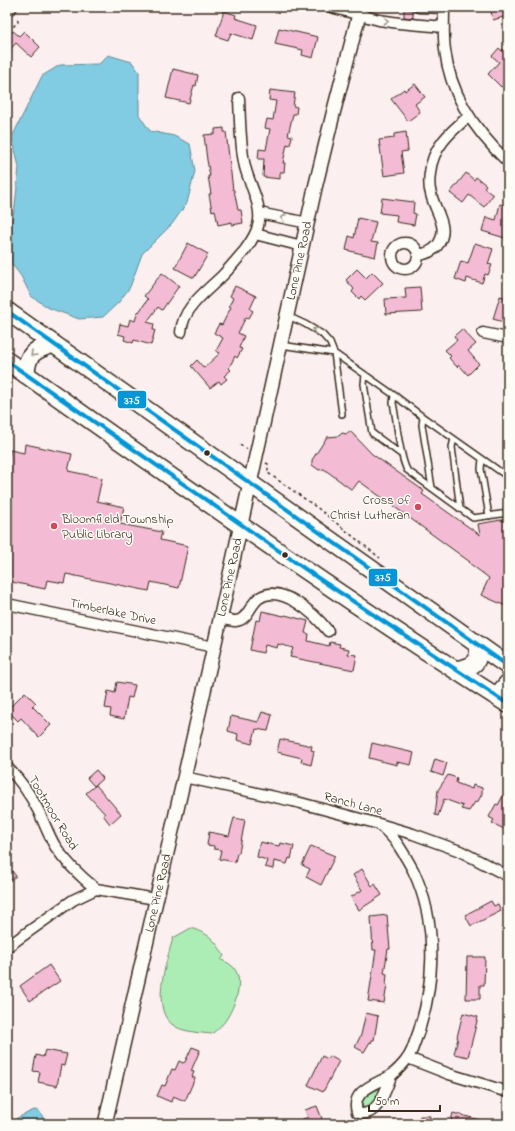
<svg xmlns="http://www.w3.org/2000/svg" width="515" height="1131" font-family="'Indie Flower',sans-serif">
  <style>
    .green { fill: #acedb6; stroke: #748c6a }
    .water { fill: #81cce2; stroke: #658b94 }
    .building { fill: #f3bcd4; stroke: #3b2a1e }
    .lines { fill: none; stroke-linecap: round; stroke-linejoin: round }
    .service-casing { stroke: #3b2a1e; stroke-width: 8 }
    .minor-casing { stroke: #3b2a1e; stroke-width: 13 }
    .tertiary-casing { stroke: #3b2a1e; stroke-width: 16 }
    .trunk-casing { stroke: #3b2a1e; stroke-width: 20 }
    .path { stroke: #3b2a1e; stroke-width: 1.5; stroke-dasharray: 3 3; stroke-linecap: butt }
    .service { stroke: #fdfcf7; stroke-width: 5 }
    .minor { stroke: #fdfcf7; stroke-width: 10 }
    .tertiary { stroke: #fdfcf7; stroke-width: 13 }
    .trunk { stroke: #fdfcf7; stroke-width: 17 }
    .bus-1-casing { stroke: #fdfcf7; stroke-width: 7 }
    .bus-1 { stroke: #0696d7; stroke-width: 4 }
    .oneway { stroke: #9c938a }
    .bus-dot { fill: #3b2a1e; stroke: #fdfcf7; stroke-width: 1.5 }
    .poi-dot { fill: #d1495b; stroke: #fdfcf7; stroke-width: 1.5 }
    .labels { text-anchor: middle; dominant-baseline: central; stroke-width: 3; stroke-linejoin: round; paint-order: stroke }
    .street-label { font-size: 13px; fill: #3b2a1e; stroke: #fdfcf7 }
    .poi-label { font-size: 13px; fill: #3b2a1e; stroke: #fdfcf7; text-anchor: end }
    .line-badge { stroke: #fdfcf7; stroke-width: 1.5 }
    .badge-label { font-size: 11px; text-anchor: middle; font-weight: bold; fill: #fff }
  </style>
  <rect width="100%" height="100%" fill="#fbeff0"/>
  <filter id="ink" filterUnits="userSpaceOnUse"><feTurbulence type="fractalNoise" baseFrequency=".025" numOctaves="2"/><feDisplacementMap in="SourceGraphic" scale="8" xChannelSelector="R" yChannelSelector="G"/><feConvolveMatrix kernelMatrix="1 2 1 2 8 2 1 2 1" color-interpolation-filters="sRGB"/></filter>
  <g filter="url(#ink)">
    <path class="green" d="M191,928C210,935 214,938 224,956L221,960C249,968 238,1000 227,1018C224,1024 217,1029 212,1034C202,1033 185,1032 176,1027C148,1012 167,961 173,938Z
      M381,1084L383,1086L374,1104L368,1108L363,1107L361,1101L362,1098Z"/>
    <path class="water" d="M108,55L132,62L139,72V115L150,131L174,136L190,144L195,171L187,203L172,224L142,254L130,287L119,302L103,317L79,319L49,308L31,296L21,276L7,258V242L15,206L19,167L12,137L42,76L60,65L99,64Z
      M34,1110L39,1111L43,1117L42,1124H13L17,1118Z"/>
    <path class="building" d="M490,7H505L507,16L493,20Z
      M404,9L413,10V18L404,17Z
      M224,11L236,15L235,18L257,25L253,40L231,33L228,40L216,36Z
      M279,28L318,37L313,58L302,55L303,50L275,44Z
      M13,31L19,36L24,31L40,47L31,57L16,43L7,53V37Z
      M499,48L502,51L503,49L508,54V80L501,87L488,74L499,62L492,56Z
      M173,69L198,75L196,86L194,85L189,103L166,98Z
      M415,84L425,97L415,104L420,112L408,121L391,99L404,89L405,91Z
      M270,90L295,93L293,106L297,107L296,114H293L288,135L292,136L290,145L287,144L283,163H285L284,172H280V179L263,177L264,159H258L259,149L266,150L270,129L265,128L267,119L273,120L276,101L269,100Z
      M224,128V132H226L233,190H234L238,210H241L243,223L232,225V222L218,225L215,210L212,211L209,194H211L208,176H210L207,160L204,135L215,134V129Z
      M406,132L408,151L401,152L404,173L384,176L379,140L394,138V134Z
      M466,173L474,180L476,177L486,185L484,188L493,195L484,207L469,195L463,203L450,193Z
      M382,198L414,202L413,213L416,214L414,225L396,222L397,215L380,213Z
      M500,204L508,206V229L505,238L482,231L486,217L496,220Z
      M358,218L376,222L371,242L378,243L375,257L346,250L349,236L354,238Z
      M188,243L208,254L194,278L175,268Z
      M475,243L493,249L488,264L492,265L488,275L485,274L482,283L467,278L466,283L455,279L461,261L468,263Z
      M357,269L366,278L372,272L383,283L365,300L361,296L359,299L352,292L354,289L346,280Z
      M162,273L179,286L162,310L158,307L147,322L154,324L153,330H155L151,345L134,340L133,343L124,340L125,336L118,334L120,324L128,326L130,319L135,321L138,311L139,312L148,299L144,296Z
      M235,286L256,296L250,309L253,311L249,318L246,317L238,333L244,336L239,348L242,349L237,358L235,356L229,368L231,370L224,376L227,379L221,384L219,381L210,388L191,366L197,360L204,368L220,353L216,351L223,338L214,333L219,324L222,325L231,307L229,306L233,298L230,296Z
      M420,287L422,312L386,314L385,299L406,298L405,288Z
      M500,296L508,298L507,323L493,319Z
      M462,329L476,344L468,351L479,364L468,375L459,365L457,367L449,358L451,356L445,350L457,340L454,336Z
      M350,431L372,454L424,491L422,494L480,535L478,524L501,520L508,523V607L481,595L489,578L469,563L470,562L359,481L352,490L324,469L319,470L312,465V460L327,437L339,436L342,433L346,434Z
      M25,444L72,454L68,471L102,478L97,501L124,507L120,524L162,532L160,540L188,546L179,588L151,582L149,591L66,574L64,583L47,580L45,589L7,581L10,565L7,566V467L10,450L24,453Z
      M262,611L284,616L285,615L308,621L305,633L309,634L308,641L329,646L330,642L340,644L339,647L349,649L348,654L357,655L354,670L290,657L293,648L278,644L277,648L265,645L263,653L250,650L256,620L260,621Z
      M117,682L135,685L132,698L128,697L124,719L110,716L111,709L105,708L108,691L115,693Z
      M25,692L36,703L32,706L51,725L39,737L21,718L18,721L7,710Z
      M262,712L272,715L268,731L256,729L252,744L237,740L238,734L228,731L231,716L258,722Z
      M280,739L312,746L311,750L314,751L311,765L301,762L302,758L277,752Z
      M372,743L414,753L411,765L397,762V765L369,758Z
      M435,759L447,763L443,776L431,772Z
      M96,770L103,778L94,786L87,778Z
      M448,775L457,778L456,783L472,789L473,785L482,788V794L477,803L475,802L469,811L461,809L463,806L444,799L438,816L435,815L438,790Z
      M96,785L121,814L110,824L103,815L105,814L86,793Z
      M508,787V828L506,826L504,829L492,823L494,820L489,817L496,804L498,805Z
      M234,818L245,820L239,853H237L235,862L219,859L221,850L214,849V846L207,845L209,832L229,836Z
      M260,842L279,846L280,843L294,846L291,859L289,858L287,864L274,861L273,869L265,867L267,860L257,857Z
      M311,846L335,856L321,885L306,877L310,869L302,865Z
      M7,865L16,876L7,883Z
      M362,869L372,886L375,884L382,895L359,910L351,897L362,890L353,875Z
      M491,901L494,906L498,904L501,911L471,926L465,915Z
      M387,915L390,949H388L384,973L387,974L386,985H387L384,1003L368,1001L376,950H373L371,917Z
      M467,957H485L484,985H480V999H466Z
      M49,965L60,981L30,1001L20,986Z
      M366,1013L378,1016L374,1040H372L371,1043L370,1042L364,1052L355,1047L361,1035Z
      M463,1013L478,1017L468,1057L454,1054L458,1038L457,1037Z
      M192,1047L200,1050L191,1071L194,1072L192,1077L195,1078L185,1101L173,1096L171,1102L157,1096L162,1085L165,1086L172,1069L175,1070L179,1061L183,1063L185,1062Z
      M45,1050L67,1054L64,1066L61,1065L57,1086L38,1082L40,1072L33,1071L36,1055L43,1057Z
      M322,1056L328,1059L329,1056L339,1061L323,1092L308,1085Z
      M317,1106L324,1124H291L308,1117L305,1110Z
      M453,1113L484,1121V1124H450Z
      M420,1116H430V1124H419Z"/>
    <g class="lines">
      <g class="service-casing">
        <path id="service" d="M288,316L305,324L322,334L330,343L334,353L342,414
          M281,345L334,353L394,395L423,417L508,477
          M365,375L364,384L372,433L402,455
          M394,395L393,403C397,421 399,455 407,470L473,518L508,513
          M423,417L422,425L432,488
          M454,439L452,447L460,509
          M482,459L481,469L489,516"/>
      </g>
      <g class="minor-casing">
        <path id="minor" d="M331,7L379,20L399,23L444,27
          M419,7L444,8
          M444,7C444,21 443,36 445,50C450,95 476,132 508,162
          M10,9L12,7
          M259,213L308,223
          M255,234L302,246
          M392 256a13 13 0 1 1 26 0a13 13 0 1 1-26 0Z
          M418,255C426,254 432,252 437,246C451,228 435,212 431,194C429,188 429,180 430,173C432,148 450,132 468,117
          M181,332C183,307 206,292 223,275C231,267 238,258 245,250C250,243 256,235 258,226C264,205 247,182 244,162C240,141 240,119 239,98
          M483,333L508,338
          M7,604L214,647
          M220,618C225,619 231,621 236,621C248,620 250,604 259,598C281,583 315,614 328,631
          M7,767C19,779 30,794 38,810C44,822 48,834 55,846C66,863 80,876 96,889
          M184,777L293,801L379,824L413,834L460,851L508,876
          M379,824C385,830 391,835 396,842C402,850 408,861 413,870C440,927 435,993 412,1050C408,1060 401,1067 393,1074C379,1084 350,1089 357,1112L361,1114C380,1114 386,1088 392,1074
          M7,947L73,900L96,889L156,899
          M408,1058L449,1074L508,1092"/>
      </g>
      <g class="tertiary-casing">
        <g id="tertiary">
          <path id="s1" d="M105,1124L214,647L315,188L334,110L361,7"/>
        </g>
      </g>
      <g class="trunk-casing">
        <path id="trunk" d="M7,311L508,666
          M7,361C172,478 337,595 508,704
          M26,375C26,354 35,349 54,344
          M455,670C474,667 481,663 477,644
          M502,700V690L508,683"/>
      </g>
      <path class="path" d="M7,26H14L18,22L17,17
        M240,445L247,449
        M266,463L268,464V473L319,509L380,558"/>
      <use href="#service" class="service"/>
      <use href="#minor" class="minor"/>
      <use href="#tertiary" class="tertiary"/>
      <use href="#trunk" class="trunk"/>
      <g class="bus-1-casing">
        <path id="bus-1" d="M7,311L508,666
          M7,361L318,578L508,704"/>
      </g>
      <use href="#bus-1" class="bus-1"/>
    </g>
    <defs><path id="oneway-chevron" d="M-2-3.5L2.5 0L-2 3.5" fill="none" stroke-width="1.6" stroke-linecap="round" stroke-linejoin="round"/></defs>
    <g class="oneway">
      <use href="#oneway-chevron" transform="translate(386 21) rotate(11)"/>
      <use href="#oneway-chevron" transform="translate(283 218) rotate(-166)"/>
      <use href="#oneway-chevron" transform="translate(315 330) rotate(-148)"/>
      <use href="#oneway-chevron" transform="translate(33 354) rotate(136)"/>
    </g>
  </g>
  <g class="bus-dot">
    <circle cx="207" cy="453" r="3.5"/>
    <circle cx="285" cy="555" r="3.5"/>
  </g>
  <g class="poi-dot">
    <circle cx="418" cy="507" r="4"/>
    <circle cx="54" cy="526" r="4"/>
  </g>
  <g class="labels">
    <g class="street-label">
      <text stroke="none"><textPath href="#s1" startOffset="885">Lone Pine Road</textPath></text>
      <text stroke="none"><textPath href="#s1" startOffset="561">Lone Pine Road</textPath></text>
      <text transform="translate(113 612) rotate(12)">Timberlake Drive</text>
      <text transform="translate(353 804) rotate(15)">Ranch Lane</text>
      <text transform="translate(53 813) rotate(59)">Tootmoor Road</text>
      <text stroke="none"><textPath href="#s1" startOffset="237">Lone Pine Road</textPath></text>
    </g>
    <g class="poi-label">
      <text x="410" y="500">Cross of<tspan x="410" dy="15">Christ Lutheran</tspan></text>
      <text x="62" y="519" text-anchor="start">Bloomfield Township<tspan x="62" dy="15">Public Library</tspan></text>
    </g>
  </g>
  <g class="line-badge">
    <rect x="117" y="390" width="30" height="19" rx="4" fill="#0696d7"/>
    <rect x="368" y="568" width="30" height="19" rx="4" fill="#0696d7"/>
  </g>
  <g class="badge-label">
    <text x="132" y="404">375</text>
    <text x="383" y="581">375</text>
  </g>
  <rect width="515" height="1131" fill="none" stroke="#fdfcf7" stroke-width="24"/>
  <rect x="12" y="12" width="491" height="1107" fill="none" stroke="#3b2a1e" stroke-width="1.5" filter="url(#ink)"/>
  <path d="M369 1105v6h71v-6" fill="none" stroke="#3b2a1e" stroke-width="2"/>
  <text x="375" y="1105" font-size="12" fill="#3b2a1e" stroke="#fdfcf7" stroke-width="3" paint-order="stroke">50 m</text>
</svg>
